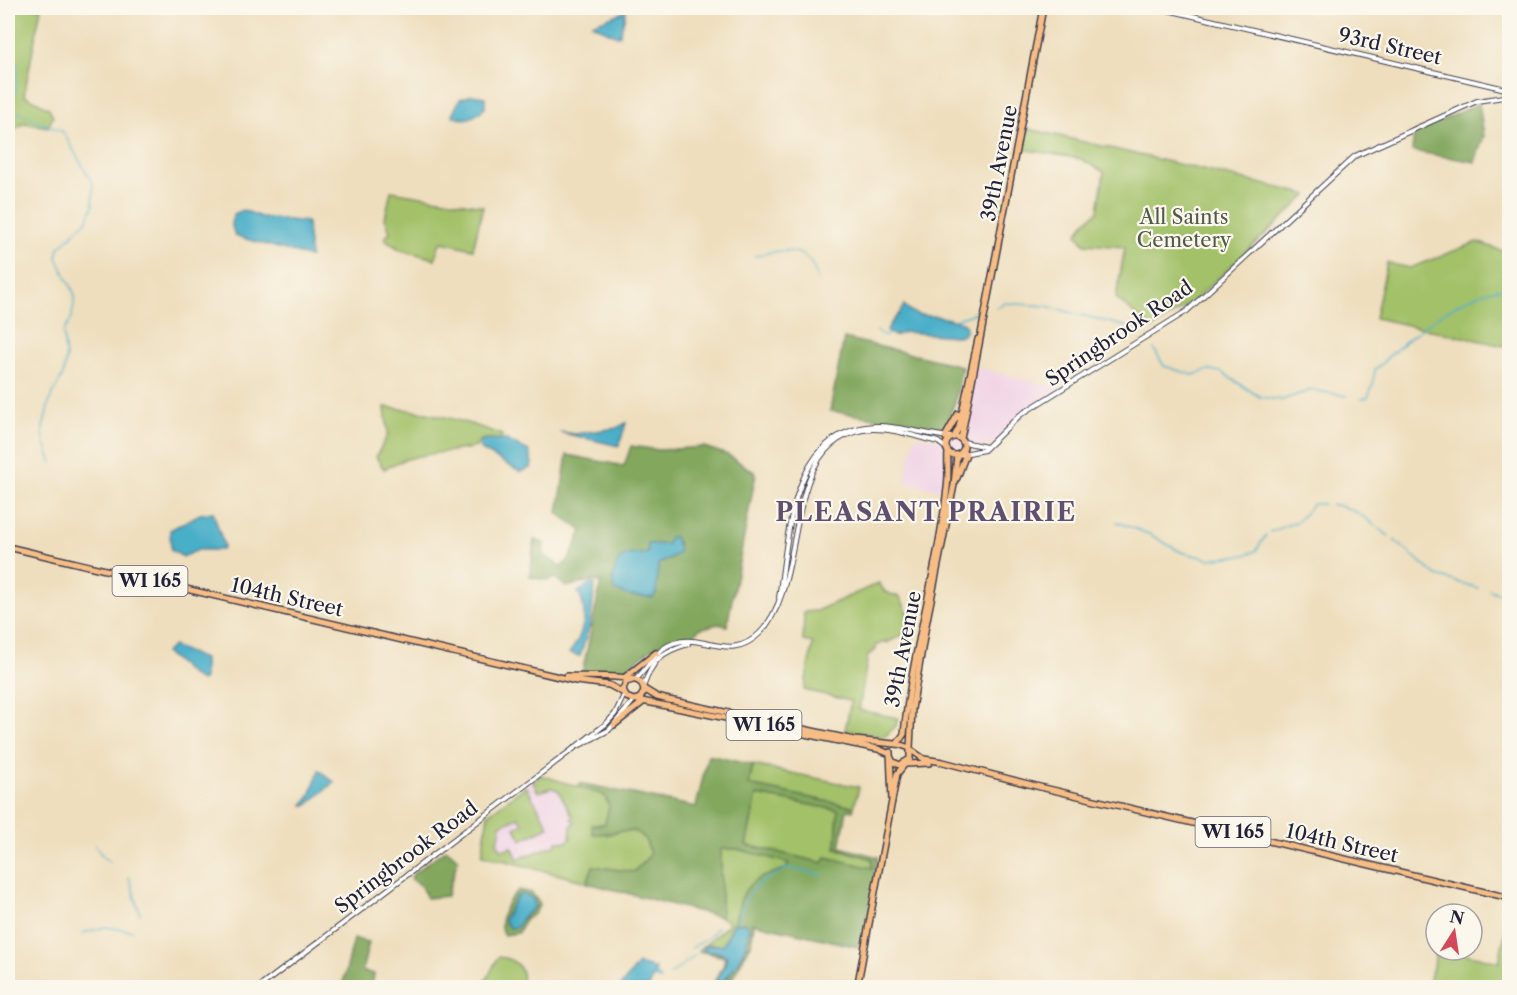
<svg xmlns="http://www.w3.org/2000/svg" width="1517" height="995" font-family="'Libre Caslon Text',serif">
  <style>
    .built { fill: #f0d0e5 }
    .green { fill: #a3c169; stroke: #627252; stroke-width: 1.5 }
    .forest { fill: #82a75d; stroke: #52644c; stroke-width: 1.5; fill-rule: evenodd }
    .water { fill: #49aec8; stroke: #366882; stroke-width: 1.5 }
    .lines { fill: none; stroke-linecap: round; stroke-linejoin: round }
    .stream { stroke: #49aec8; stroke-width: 1.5 }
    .canal { stroke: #49aec8; stroke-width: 4 }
    .minor-casing { stroke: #413e4e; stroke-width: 6 }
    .major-casing { stroke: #413e4e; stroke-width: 8 }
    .minor { stroke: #fff; stroke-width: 4 }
    .major { stroke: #f6be86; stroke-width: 5 }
    .labels { text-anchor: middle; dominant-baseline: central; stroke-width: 4.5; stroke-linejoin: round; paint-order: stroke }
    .shield { fill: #fbf7ec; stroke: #636270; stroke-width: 1.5 }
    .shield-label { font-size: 18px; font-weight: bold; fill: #22223b }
    .street-label { font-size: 20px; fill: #22223b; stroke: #fbf7ec }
    .park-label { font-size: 20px; fill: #4f5a4b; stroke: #fbf7ec }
    .district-label { font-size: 26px; font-weight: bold; letter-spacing: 1.5px; fill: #60506f; stroke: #fbf7ec }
  </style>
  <rect width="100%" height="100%" fill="#fbf7ec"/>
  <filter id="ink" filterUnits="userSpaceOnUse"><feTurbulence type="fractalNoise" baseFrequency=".0167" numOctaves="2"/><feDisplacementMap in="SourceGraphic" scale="12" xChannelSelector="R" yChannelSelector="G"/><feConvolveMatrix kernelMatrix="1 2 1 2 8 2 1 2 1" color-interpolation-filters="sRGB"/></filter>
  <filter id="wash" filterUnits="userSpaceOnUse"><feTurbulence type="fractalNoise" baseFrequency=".008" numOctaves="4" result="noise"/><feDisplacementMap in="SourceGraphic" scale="24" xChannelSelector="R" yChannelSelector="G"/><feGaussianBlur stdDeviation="1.35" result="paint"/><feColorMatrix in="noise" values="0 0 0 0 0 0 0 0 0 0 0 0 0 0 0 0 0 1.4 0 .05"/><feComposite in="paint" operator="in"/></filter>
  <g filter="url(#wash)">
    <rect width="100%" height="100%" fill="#eedebd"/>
    <path class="built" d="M975,367L1064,389L1030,409L995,442L974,449L955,447L947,491L904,482L915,437L954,438L959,434L965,418Z
      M538,775L604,795L593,866L587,883L482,855L488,814Z"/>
    <path class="green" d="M8,8H41L24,95L49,108L53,117L48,127L24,123L8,133Z
      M1025,128L1305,194L1307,195L1195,300L1152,329L1116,298L1125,247L1085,244L1077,234L1084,223L1098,211L1104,172L1081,159L1021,149Z
      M391,191L483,206L473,249L442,242L439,245L435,259L401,250L384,239L390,232L385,218Z
      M1477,242L1509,253V347L1375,318L1387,263L1410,268Z
      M385,407C426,411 464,420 502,435L501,439L480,440L476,447C445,454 412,452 384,469L376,457L388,434Z
      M879,583L885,592L900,597L907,611L916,617L913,629L887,643L886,641L875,646L876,650L868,655L859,710L898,718L896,726L884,737L845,730L851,701L804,690L813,643L803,641L804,612L816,611Z
      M753,765L859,787L854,807L749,785Z
      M541,775L604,795L609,806L605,824L592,825L607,835C628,826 646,829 650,855L634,872L593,866L587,882L482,855L488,814L526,786L549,827L521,840L515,828L523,824L519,817L500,825L501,830L497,843L502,850L512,847L518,859L555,845L557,841L566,842L570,839L571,826L575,822L571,819L573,817L558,790L551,788L538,792L533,782Z
      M757,795L838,810L836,848L873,859L872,869L826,857L824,863L746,845Z
      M721,848L737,849L795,864L750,922L754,925L751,945L729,983L718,973L723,967L725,957L699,951L703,946L704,950L727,956L728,978L750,935L732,926L723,945L706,944L730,923L721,917Z
      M1509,913V987H1428L1437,950H1449L1499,962Z
      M498,957C515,958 528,970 520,987H473L487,979Z"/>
    <path class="forest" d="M1479,103L1484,136L1475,162L1412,151L1414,133Z
      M844,338L962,366L955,402L944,429L830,411Z
      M631,446L659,450L704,447L728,455L756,473L727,626L718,624L699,629L693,637C662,638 647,651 624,671L610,669L582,674L601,582L591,581L566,587L555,578L547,580L530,577L534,540L544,543L543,554L561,567L569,560L582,531L558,513L567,455L624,466ZM674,537L678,544L671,558L658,564L656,593L612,580L619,560L638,554L645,555L648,553V545L667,544Z
      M708,755L753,765L749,785L854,807L853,811L847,810L840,847L878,857L863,948L752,923L751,945L745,948L749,930L734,924C745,881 746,883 787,868L788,863L737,849H721V917L587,883L593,866L634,872L650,855C644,816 617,836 593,834L592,825L605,824L609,806L604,795L578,787L580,783L696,807ZM757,795L838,810L836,848L872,859V868L826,857L823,863L746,845Z
      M446,849L458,859L447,896L427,898L420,885L411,879L413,874Z
      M519,890L532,893L540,904L535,913L524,921L518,933L504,935C495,923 508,898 519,890ZM517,896L533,898L535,907L520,921L505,918Z
      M354,939L369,942L362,971L374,974L372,987H342Z
      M703,946L704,950L727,956L725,966L718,975L728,978L734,964L747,950L730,983L756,987H711L723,967L725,957L699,951Z"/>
    <path class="water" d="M626,11L620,35L617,36L592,24Z
      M472,95L485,97V108C475,117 465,123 452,115L460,99Z
      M243,210L261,217L307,222L310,257L235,236L231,223L234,214Z
      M904,305C915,317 920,315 935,316C945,317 955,321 965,323L966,330L963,335L955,336L905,332L894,336L887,331C890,319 900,317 904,305Z
      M626,423L619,446L559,432L575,434L617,428Z
      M484,439L506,440L529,451L532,463L531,468L520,472L480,449L479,444Z
      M213,512L224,546L222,550H198L183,557L171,550L170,530L200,514Z
      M670,537H674L679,550L678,554L658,564L656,593L653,598L630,596L614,590C612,578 614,559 628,555C635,553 642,555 648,553V544H667Z
      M591,583L595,585L590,625L580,656L569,653C584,636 589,611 578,592Z
      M173,646L204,659V679L201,681C186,674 179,661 165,653Z
      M319,770L334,782L307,805H303L310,796Z
      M522,894L533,898L535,907L522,918L517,927L510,928L504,921L505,918L517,896Z
      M744,923L748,925C752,940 732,979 719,982L716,981L725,966L727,956L716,951L707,952L703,946L723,945L734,924Z
      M638,964L656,969L649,987H620Z"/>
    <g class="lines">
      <path class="stream" d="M8,28L16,8
        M8,55L17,63L16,90L12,107L15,111L63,132L93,184V206L87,220L59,248L57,258L75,295L72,317L63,333L66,358L63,375L50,399L43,428L44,441L52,463
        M755,256C781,249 812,244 817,280
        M996,308L1004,303L1046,306L1136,329
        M955,320L980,311
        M877,331L884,336L889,334
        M1154,349L1164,366L1193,375L1209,370L1221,372L1260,397L1282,400L1312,390L1346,396
        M1362,399L1368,397L1373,385L1375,370C1406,338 1463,290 1510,287
        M1332,505C1356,506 1370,523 1389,536
        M1117,522L1149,534L1181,552L1209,559L1245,555L1256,551L1266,535
        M1270,532L1298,521L1313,504H1323
        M1394,540L1437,576L1478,588
        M1489,590L1510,597
        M95,845L101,854L110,862
        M129,877L140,914
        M737,923C748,886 755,886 787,868L824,875
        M83,933L105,927L133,931
        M692,948L710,936L717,927
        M699,952L704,948
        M670,975L695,955"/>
      <path class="canal" d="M655,976L660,979"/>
    </g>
  </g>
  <g filter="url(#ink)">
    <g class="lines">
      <g class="minor-casing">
        <path id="minor" d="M1159,8L1510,90
          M964,442L986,447
          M958,455L984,450L1020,415L1187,311L1355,156L1477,101L1510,96
          M779,598C789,535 790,431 874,426C899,425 926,435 951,437
          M635,680C650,667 654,650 674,643C705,633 730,663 760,633C812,580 776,436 871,429C892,428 917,437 938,442L946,448
          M643,687C653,660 660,652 688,644
          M578,746L609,730L634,700
          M258,988L606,724L615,714L624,695"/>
      </g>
      <g class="major-casing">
        <path id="major" d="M946 446a9 9 0 1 1 18 0a9 9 0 1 1-18 0Z
          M945,437L958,414
          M954,437L959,427L978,339
          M961,439L1043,8
          M957,478L966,454
          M8,547L576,681L609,685L624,693
          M567,676C580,677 633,674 641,683C644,686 643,688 644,692L640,698L634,700L626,697L623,689L626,682L633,680
          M624,678L656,653
          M644,689L657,697L669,700L854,740L895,744
          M637,700L878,749L890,754
          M614,725L643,702
          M897,744L904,734C912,651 938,571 947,488C949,476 947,463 948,451
          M910,748L912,709L926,625L954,485L957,455
          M911,750L924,759L943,762L1040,787L1510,898
          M890,752L892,801
          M890,756L893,762L900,765L910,759V748L898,744
          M906,764L929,763
          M857,988L897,774L904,765"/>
      </g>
      <use href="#minor" class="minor"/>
      <use href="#major" class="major"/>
    </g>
  </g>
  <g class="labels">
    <g class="shield">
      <rect x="112.5" y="566" width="75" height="30" rx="4.5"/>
      <rect x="726.5" y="710" width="75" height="30" rx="4.5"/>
      <rect x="1195.5" y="817" width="75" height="30" rx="4.5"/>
    </g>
    <g class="shield-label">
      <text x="150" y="581">WI 165</text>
      <text x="764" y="725">WI 165</text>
      <text x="1233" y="832">WI 165</text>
    </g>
    <g class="street-label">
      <text transform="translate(1390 46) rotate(13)">93rd Street</text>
      <text transform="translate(999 163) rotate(-79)">39th Avenue</text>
      <text transform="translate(1119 333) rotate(-34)">Springbrook Road</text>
      <text transform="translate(287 597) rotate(13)">104th Street</text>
      <text transform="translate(903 649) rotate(-79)">39th Avenue</text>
      <text transform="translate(1342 843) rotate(13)">104th Street</text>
      <text transform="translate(406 857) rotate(-37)">Springbrook Road</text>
    </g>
    <g class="park-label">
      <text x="1184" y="217">All Saints<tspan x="1184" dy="23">Cemetery</tspan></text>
    </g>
    <g class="district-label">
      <text x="926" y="512">PLEASANT PRAIRIE</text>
    </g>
  </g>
  <rect width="1517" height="995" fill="none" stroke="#fbf7ec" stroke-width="30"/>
  <g transform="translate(1454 932) rotate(12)"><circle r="28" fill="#fbf7ec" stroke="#a4a2a5" stroke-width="1.5"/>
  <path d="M0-4.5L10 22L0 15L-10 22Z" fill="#d1495b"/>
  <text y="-9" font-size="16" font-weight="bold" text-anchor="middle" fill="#22223b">N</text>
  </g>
</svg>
